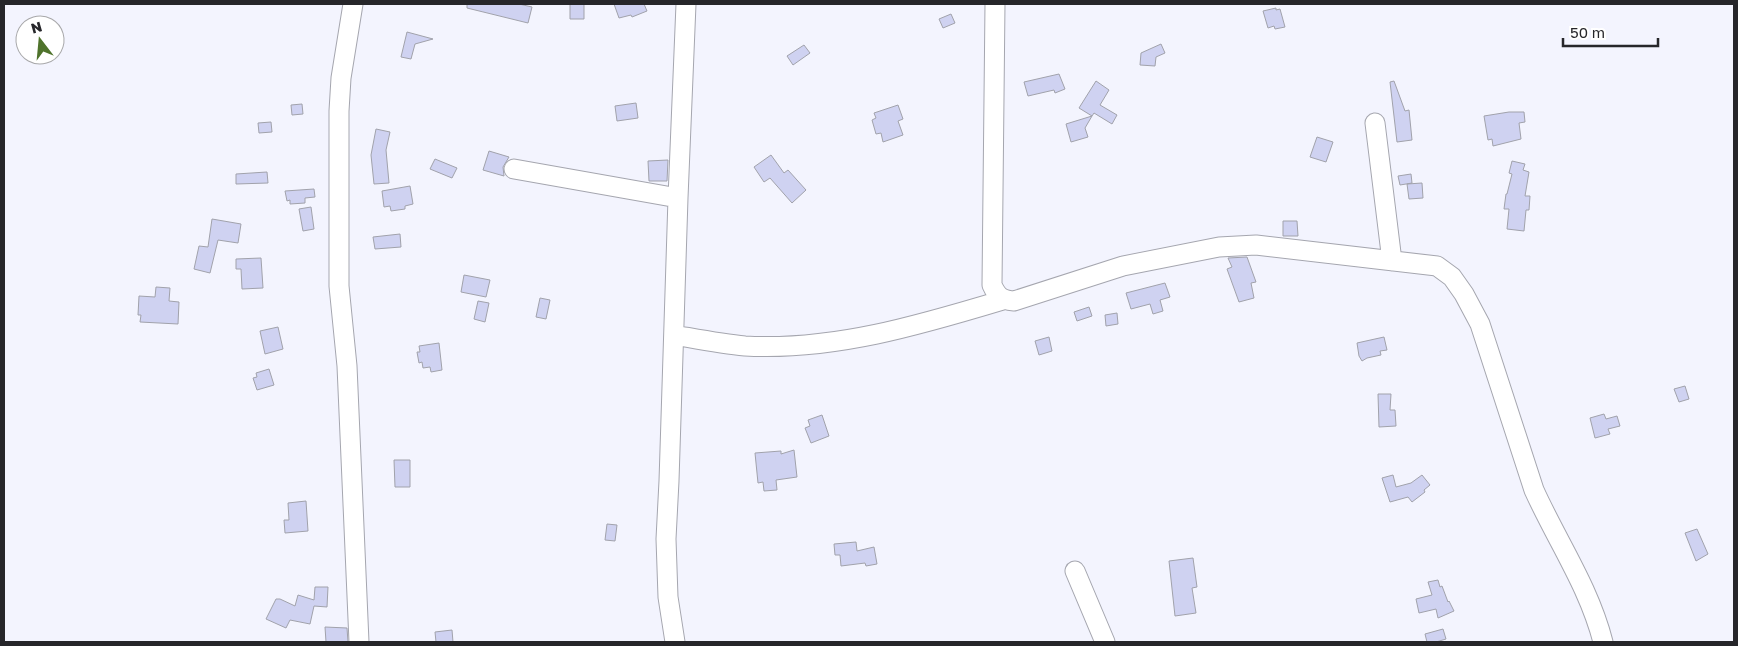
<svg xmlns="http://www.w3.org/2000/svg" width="1738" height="646" font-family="'Golos Text',sans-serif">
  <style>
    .building { fill: #cfd2f1; stroke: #a1a2ab }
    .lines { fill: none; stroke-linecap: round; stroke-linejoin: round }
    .minor-casing { stroke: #a5a6af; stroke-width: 21 }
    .minor { stroke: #fff; stroke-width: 19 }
  </style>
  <rect width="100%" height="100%" fill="#f3f4fe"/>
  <path class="building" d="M467,4H519L532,7L528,23L467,8Z
    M570,4H584V19H570Z
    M614,4H644L647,11L632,17L631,15L619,18Z
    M1276,8V10L1280,9L1285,27L1275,29L1274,26L1268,28L1263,11Z
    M951,14L955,23L943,28L939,19Z
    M407,32L433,39L415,44L411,59L401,57Z
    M1161,44L1165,53L1156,57L1155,66L1140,65L1141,53Z
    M804,45L810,53L793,65L787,56Z
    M1059,74L1065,89L1055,93L1054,90L1028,96L1024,82Z
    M1096,81L1109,90L1100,105L1117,115L1112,124L1094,113L1092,116L1079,108Z
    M1394,81L1405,111L1409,110L1412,140L1397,142L1390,82Z
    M636,103L638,118L617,121L615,106Z
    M302,104L303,114L292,115L291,105Z
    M898,105L903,119L898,121L903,135L883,142L881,133L876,134L872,120L876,118L874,113Z
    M1509,112H1524L1525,122L1519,123L1521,139L1493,146L1492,139L1488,140L1484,116Z
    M1092,116L1085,128L1088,137L1071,142L1066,124Z
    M271,122L272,132L259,133L258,123Z
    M376,129L390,132L386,150L389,183L374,184L371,155Z
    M1317,137L1333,142L1326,162L1310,157Z
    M489,151L509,157L503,167L504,176L483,170Z
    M771,155L784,173L788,170L806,190L792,203L770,178L764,182L754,167Z
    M435,159L457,168L452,178L430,169Z
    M668,160L667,181H649L648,161Z
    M1512,161L1525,164L1523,170L1529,172L1525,196H1530L1529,210H1526L1524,231L1507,229L1509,209H1504L1506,194H1507L1512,174L1509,173Z
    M267,172L268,183L236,184V174Z
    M1411,174L1412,183L1400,185L1398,176Z
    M1422,183L1423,198L1409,199L1407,184Z
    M410,186L413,204L405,206V209L391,211L390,206L384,207L382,191Z
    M314,189L315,197L305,198V203L290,204V200L287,201L285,191Z
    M311,207L314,229L303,231L299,209Z
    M212,219L241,224L238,243L218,240L210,273L194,269L199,246L208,247Z
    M1283,221H1297L1298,236H1283Z
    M400,234L401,247L375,249L373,237Z
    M1247,257L1256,282L1251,283L1254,298L1239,302L1227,269L1232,267L1228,258Z
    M261,258L263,288L242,289L241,269H236V259Z
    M464,275L490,280L486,297L461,292Z
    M1165,283L1170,297L1160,300L1163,311L1153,314L1150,304L1131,309L1126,293Z
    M156,287L170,288L169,301L179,302L178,324L140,322L141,315H138L139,296L155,297Z
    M540,298L550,300L546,319L536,317Z
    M478,301L489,303L485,322L474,319Z
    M1089,307L1092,316L1077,321L1074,312Z
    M1117,313L1118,324L1106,326L1105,315Z
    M278,327L283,349L265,354L260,331Z
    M1049,337L1052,351L1039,355L1035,341Z
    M1384,337L1387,350L1380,351L1381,355L1367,358L1362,361L1359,356L1357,343Z
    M439,343L442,370L431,372L430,367L423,368L422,362L419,363L417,352H420L419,346Z
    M269,369L274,385L257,390L253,378L257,377L256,373Z
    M1685,386L1689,399L1679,402L1674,389Z
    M1378,394H1391L1390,410H1395L1396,426L1379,427Z
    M1604,414L1606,419L1617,416L1620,426L1608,429L1610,434L1595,438L1590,418Z
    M822,415L829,436L811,443L805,428L810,426L808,420Z
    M794,450L797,477L776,480L777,490L764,491L763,482L758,483L755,453L781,451V454Z
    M394,460H410V487H395Z
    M1393,475L1396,487L1411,483L1422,475L1430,485L1424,490L1425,492L1412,502L1408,497L1390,502L1382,478Z
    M306,501L308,531L285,533L284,520H289L288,503Z
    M607,524L617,525L615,541L605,540Z
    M1697,529L1708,554L1696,561L1685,533Z
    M856,542L857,551L874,547L877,564L866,566L865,563L841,566L840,555H835L834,544Z
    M1193,558L1197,587L1192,588L1196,613L1175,616L1169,561Z
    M1438,580L1440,587L1442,586L1448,602L1449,601L1454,611L1438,618L1436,609L1419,613L1416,599L1432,595L1428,582Z
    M315,587H328L327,607L314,606L310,624L290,620L286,628L266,619L276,599H280L295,606L298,595L314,600Z
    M325,627L347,628L348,642H326Z
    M1443,629L1446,639L1436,642H1427L1425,634Z
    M452,630L453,642H436L435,632Z"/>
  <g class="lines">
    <g class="minor-casing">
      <path id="minor" d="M353,4L341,78L339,111V286L347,366L359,642
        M995,4L992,285C997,296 1001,300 1014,301L1123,266L1219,247L1256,245L1437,266L1452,277L1464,294L1480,324L1534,490C1557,541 1589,587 1603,642
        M1375,123L1392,261
        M514,169L678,198
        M674,335C697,339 722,344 745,346C833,351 920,325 1003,300
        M1075,571L1105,642
        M675,642L668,597L666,539L669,481L678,198L686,4"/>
    </g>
    <use href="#minor" class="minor"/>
  </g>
  <rect width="1738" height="646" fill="none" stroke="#26262a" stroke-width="10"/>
  <g transform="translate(40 40) rotate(344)"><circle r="24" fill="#ffffff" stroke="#a8a8aa"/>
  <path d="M0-4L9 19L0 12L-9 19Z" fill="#4f732c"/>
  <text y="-8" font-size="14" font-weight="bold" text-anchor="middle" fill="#26262a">N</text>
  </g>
  <path d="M1563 38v8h95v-8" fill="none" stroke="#26262a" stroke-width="2.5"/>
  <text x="1570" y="38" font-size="15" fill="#26262a" stroke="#ffffff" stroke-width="4" paint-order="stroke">50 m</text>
</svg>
